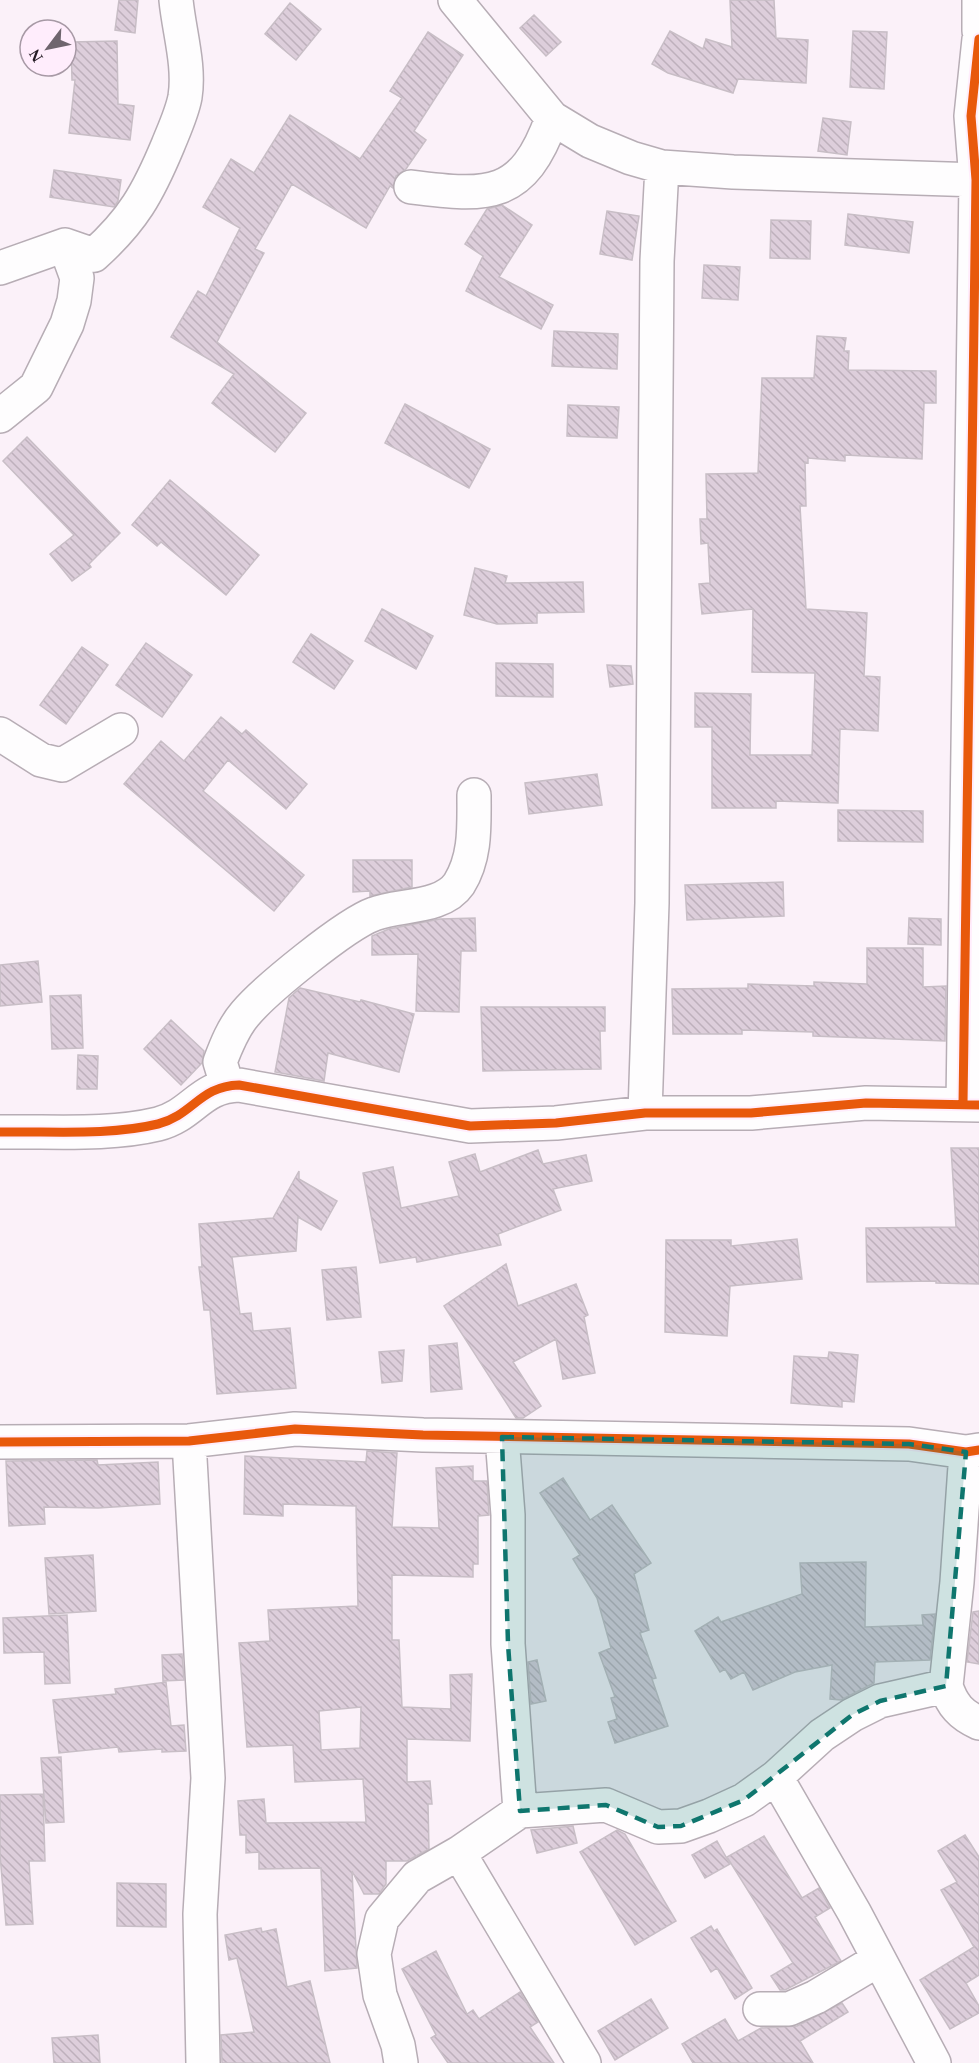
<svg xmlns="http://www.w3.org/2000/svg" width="979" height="2063" font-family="Georgia,serif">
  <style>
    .building { fill: url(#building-back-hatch); stroke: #c8bec6; stroke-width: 1.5; fill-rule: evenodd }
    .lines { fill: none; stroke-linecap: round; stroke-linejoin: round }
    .minor-casing { stroke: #b7adb5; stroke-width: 36 }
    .minor { stroke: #fefdfe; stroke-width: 33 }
    .cycleway-casing { stroke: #ffedfc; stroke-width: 13 }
    .cycleway { stroke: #e8590c; stroke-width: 9 }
    .marked { fill: #0f766e; fill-opacity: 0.2; stroke: #0f766e; stroke-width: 4.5; stroke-dasharray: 12 8; stroke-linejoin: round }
  </style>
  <defs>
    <pattern id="building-back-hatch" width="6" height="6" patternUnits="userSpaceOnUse" patternTransform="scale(1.5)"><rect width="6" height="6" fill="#ddcedb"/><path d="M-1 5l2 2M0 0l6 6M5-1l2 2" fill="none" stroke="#beb0bc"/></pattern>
  </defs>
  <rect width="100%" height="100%" fill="#fbf1f9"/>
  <path class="building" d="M119,0H138L135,33L115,30Z
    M730,0H774L776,38L808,40L806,83L738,79L733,93L668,73L652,64L670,31L703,49L706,39L732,47Z
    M290,3L321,29L296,60L265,34Z
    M534,15L561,42L546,56L520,28Z
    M853,31L887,32L884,89L850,87Z
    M428,32L463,55L414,131L426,140L406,169L396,176L393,188L390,186L366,228L292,184L255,249L264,253L217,342L306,413L275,452L212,403L234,374L171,337L198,291L206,296L240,228L203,207L231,159L254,173L290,115L360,159L402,98L390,91Z
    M117,41L118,104L134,106L130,140L69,133L75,80H72L71,42Z
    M823,118L851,122L847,155L818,151Z
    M54,170L121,180L118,201L114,207L50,197Z
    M502,205L532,225L499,277L553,305L541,329L466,291L483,256L465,244L487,209Z
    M607,211L639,216L632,260L600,254Z
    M848,214L913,222L909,253L845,245Z
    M771,220L811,221L810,259L770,258Z
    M704,265L740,267L738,300L702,298Z
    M554,331L618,334L617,369L552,366Z
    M817,336L846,338L844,351H849L848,370L936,371V403H924L922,459L845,455V461L808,458V463L805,462L806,506H800L806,609L867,613L864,676L880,677L878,731L840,729L838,803L776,801V808H712V727H695V693L751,694L750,755H812L815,673L752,672L753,609L702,614L699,584L710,583L708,543L701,544L700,519H707L706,474L758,473L762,378H814Z
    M405,404L490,449L469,488L385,443Z
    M568,405L619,407L617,438L567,436Z
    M27,437L120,533L89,564L91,567L72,581L50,554L74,535L3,461Z
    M170,480L259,555L226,595L161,542L157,546L132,525Z
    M475,568L507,576L505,583L583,582L584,612L537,613V623L497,624L464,615Z
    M382,609L433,636L416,669L365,641Z
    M311,634L353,661L334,689L293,662Z
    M146,643L192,675L162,717L116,685Z
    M82,647L108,665L66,724L40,705Z
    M496,663L553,664V697L496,696Z
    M607,665L631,666L633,684L610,687Z
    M221,717L242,734L246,730L307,784L286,809L228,760L203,791L304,875L274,911L124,784L161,741L184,761Z
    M597,774L602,805L529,814L525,783Z
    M838,810L923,811V842L838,841Z
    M353,860H412V887L370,896V891L353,892Z
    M783,882L784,916L687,920L685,885Z
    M475,918L476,951H461L459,1012L416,1011L418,954L372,955V936L389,929L440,919Z
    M909,918L941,919V945L908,944Z
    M867,948H923V987L946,986L945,1041L813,1036V1032L742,1030V1034H673L672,989L748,988V984L814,986V982L867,984Z
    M38,961L42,1002L0,1006V965Z
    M300,988L360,1002L361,1000L414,1014L399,1072L328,1053L324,1081L275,1072L289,998Z
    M81,995L83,1048L52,1049L50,996Z
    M481,1007H605V1031H600L601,1069L483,1071Z
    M171,1020L204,1051L202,1063L181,1085L144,1049Z
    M78,1055L98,1056L97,1089H77Z
    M951,1148H979V1284L936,1283V1281L867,1282L866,1228L956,1227Z
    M538,1150L543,1164L586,1155L592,1181L553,1189L561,1210L498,1234L501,1245L417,1262L416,1257L380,1263L363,1173L393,1167L401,1208L459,1196L449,1162L475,1154L480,1172Z
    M299,1171V1179L337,1201L321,1230L298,1217L296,1251L232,1257L240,1314L251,1313L253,1331L290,1328L296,1388L217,1394L210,1310H204L199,1267H202L199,1224L273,1218Z
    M797,1239L802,1279L730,1286L727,1336L665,1332L666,1240H731V1246Z
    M506,1264L518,1306L576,1284L588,1315L584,1317L595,1373L563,1379L556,1339L513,1362L541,1406L523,1418H516L444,1306Z
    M356,1267L361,1317L327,1320L322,1270Z
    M457,1343L462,1389L431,1392L429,1346Z
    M404,1350L402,1381L382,1383L379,1352Z
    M829,1352L858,1355L854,1402L842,1401V1407L791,1403L794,1356L828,1358Z
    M367,1451L397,1453L392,1527L439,1528L436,1468L473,1466V1481H487L489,1515L478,1516V1564H473V1577L392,1575V1640H399L402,1707L451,1709L450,1675L472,1674L470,1741L407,1739V1782L430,1781L432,1804H428L429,1849L407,1861H386V1884L379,1894H364L352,1871L357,1968L325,1971L321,1868L259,1869V1852L246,1853V1835H240L238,1801L264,1799L266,1823L366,1822L363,1779L295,1782L293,1745L247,1747L239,1643L270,1641L268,1610L358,1606L356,1506L283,1504V1516L244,1514L245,1456L366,1462ZM361,1707L360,1748L321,1750L319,1711Z
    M97,1460L98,1465L158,1462L160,1504L98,1508L44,1507L45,1524L9,1526L6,1461Z
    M563,1478L590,1520L612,1505L651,1563L634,1574L649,1630L640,1633L656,1678L652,1679L668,1726L615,1743L608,1722L617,1719L611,1698L615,1697L599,1653L611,1648L597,1598L573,1559L580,1555L540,1493Z
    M93,1555L96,1611L49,1614L45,1558Z
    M866,1562L865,1627L923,1625L922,1615L935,1614L930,1660L875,1662L874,1683L841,1700L830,1699L832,1665L795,1672L753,1690L744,1672L731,1679L725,1669L720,1672L695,1631L718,1617L721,1622L802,1594L800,1563Z
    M979,1611V1664L967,1662L973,1612Z
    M67,1615L70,1683L45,1684L44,1652L4,1653L3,1618Z
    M182,1654L184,1680L163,1681L162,1655Z
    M537,1660L546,1701L531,1704L528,1662Z
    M166,1682L171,1726L184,1725L186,1751L162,1752V1749L119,1752L118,1747L59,1753L53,1700L116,1694L115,1689Z
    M61,1757L64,1822L46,1823L41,1758Z
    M43,1794L45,1861H29L33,1924L6,1925L0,1855V1795Z
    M573,1826L577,1843L537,1853L531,1830Z
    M617,1830L625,1834L676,1921L635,1945L580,1852Z
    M965,1835L979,1857V1975L966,1983L979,2006V2013L950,2029L920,1980L974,1947L941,1890L957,1882L938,1851Z
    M764,1836L802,1898L819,1888L830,1908L815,1917L841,1961L785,1990H780L771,1976L793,1963L727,1857Z
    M717,1841L730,1864L705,1878L692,1855Z
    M117,1883L166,1884V1927L117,1926Z
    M711,1926L714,1931L717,1929L752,1988L735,1999L717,1968L711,1972L691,1938Z
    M261,1928L262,1932L276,1929L287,1987L310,1981L330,2063H222L221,2035L254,2032L237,1958L229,1960L225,1935Z
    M436,1951L467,2014L473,2010L479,2019L520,1992L538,2022L530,2027L554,2063H448L431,2038L436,2035L402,1969Z
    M651,1999L668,2028L615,2060L598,2031Z
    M842,2003L848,2012L800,2041L813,2063H693L682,2044L725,2019L738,2041L761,2028L797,2026Z
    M98,2035L100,2063H54L52,2038Z"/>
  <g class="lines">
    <g class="minor-casing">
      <path id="minor" d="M455,0L552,118L590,141L631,158L662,167L733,172L979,180
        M979,0V31
        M411,187C489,197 523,199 552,118
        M0,268L65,245L94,255C133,220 148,193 168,145C174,130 182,113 185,97C190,66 179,31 176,0
        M0,416L36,387L67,324L74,301L77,278L65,245
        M0,734L41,760L62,765L121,730
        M227,1085L220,1062C226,1046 233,1028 245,1014C265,990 346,924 374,914C399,904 442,909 459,884C476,857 474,826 474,795
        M963,1104L976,180L971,116L979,39
        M645,1113L652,903L657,261L662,167
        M0,1132C51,1131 108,1136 158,1124C193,1115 200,1086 239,1085L470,1126L556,1123L645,1113H751L866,1103L979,1105
        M502,1437L508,1515V1644L520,1811
        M189,1441L208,1778L200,1914L203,2063
        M0,1442L189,1441L295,1429L423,1435L909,1444L966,1452L979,1450
        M966,1452L957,1582L946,1686C952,1705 961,1715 979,1723
        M776,1777L854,1912L934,2063
        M459,1853L584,2063
        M760,2009H789L816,1997L878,1960
        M401,2063L398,2045L380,1995L374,1954L382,1919L417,1877L459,1853L520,1811L606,1805L658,1827L681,1826L709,1816L744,1800L776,1777L822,1735L852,1715L880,1701L946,1686"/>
    </g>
    <use href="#minor" class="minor"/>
    <g class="cycleway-casing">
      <path id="cycleway" d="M963,1104L976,180L971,116L979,39
        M0,1132C51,1131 108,1136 158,1124C193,1115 200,1086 239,1085L470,1126L556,1123L645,1113H751L866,1103L979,1105
        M0,1442L189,1441L295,1429L423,1435L909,1444L966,1452L979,1450"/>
    </g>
    <use href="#cycleway" class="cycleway"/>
  </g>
  <path class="marked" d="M502,1437L909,1444L966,1452L946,1686L880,1701L852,1715L744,1800L681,1826L658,1827L606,1805L520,1811L508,1644Z"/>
  <g transform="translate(48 48) rotate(238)"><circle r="28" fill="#ffedfc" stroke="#a799a5" stroke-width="1.5"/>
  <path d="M0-4.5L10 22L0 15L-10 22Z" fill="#6f656e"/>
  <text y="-9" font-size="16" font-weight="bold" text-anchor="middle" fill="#241a23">N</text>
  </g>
</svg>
